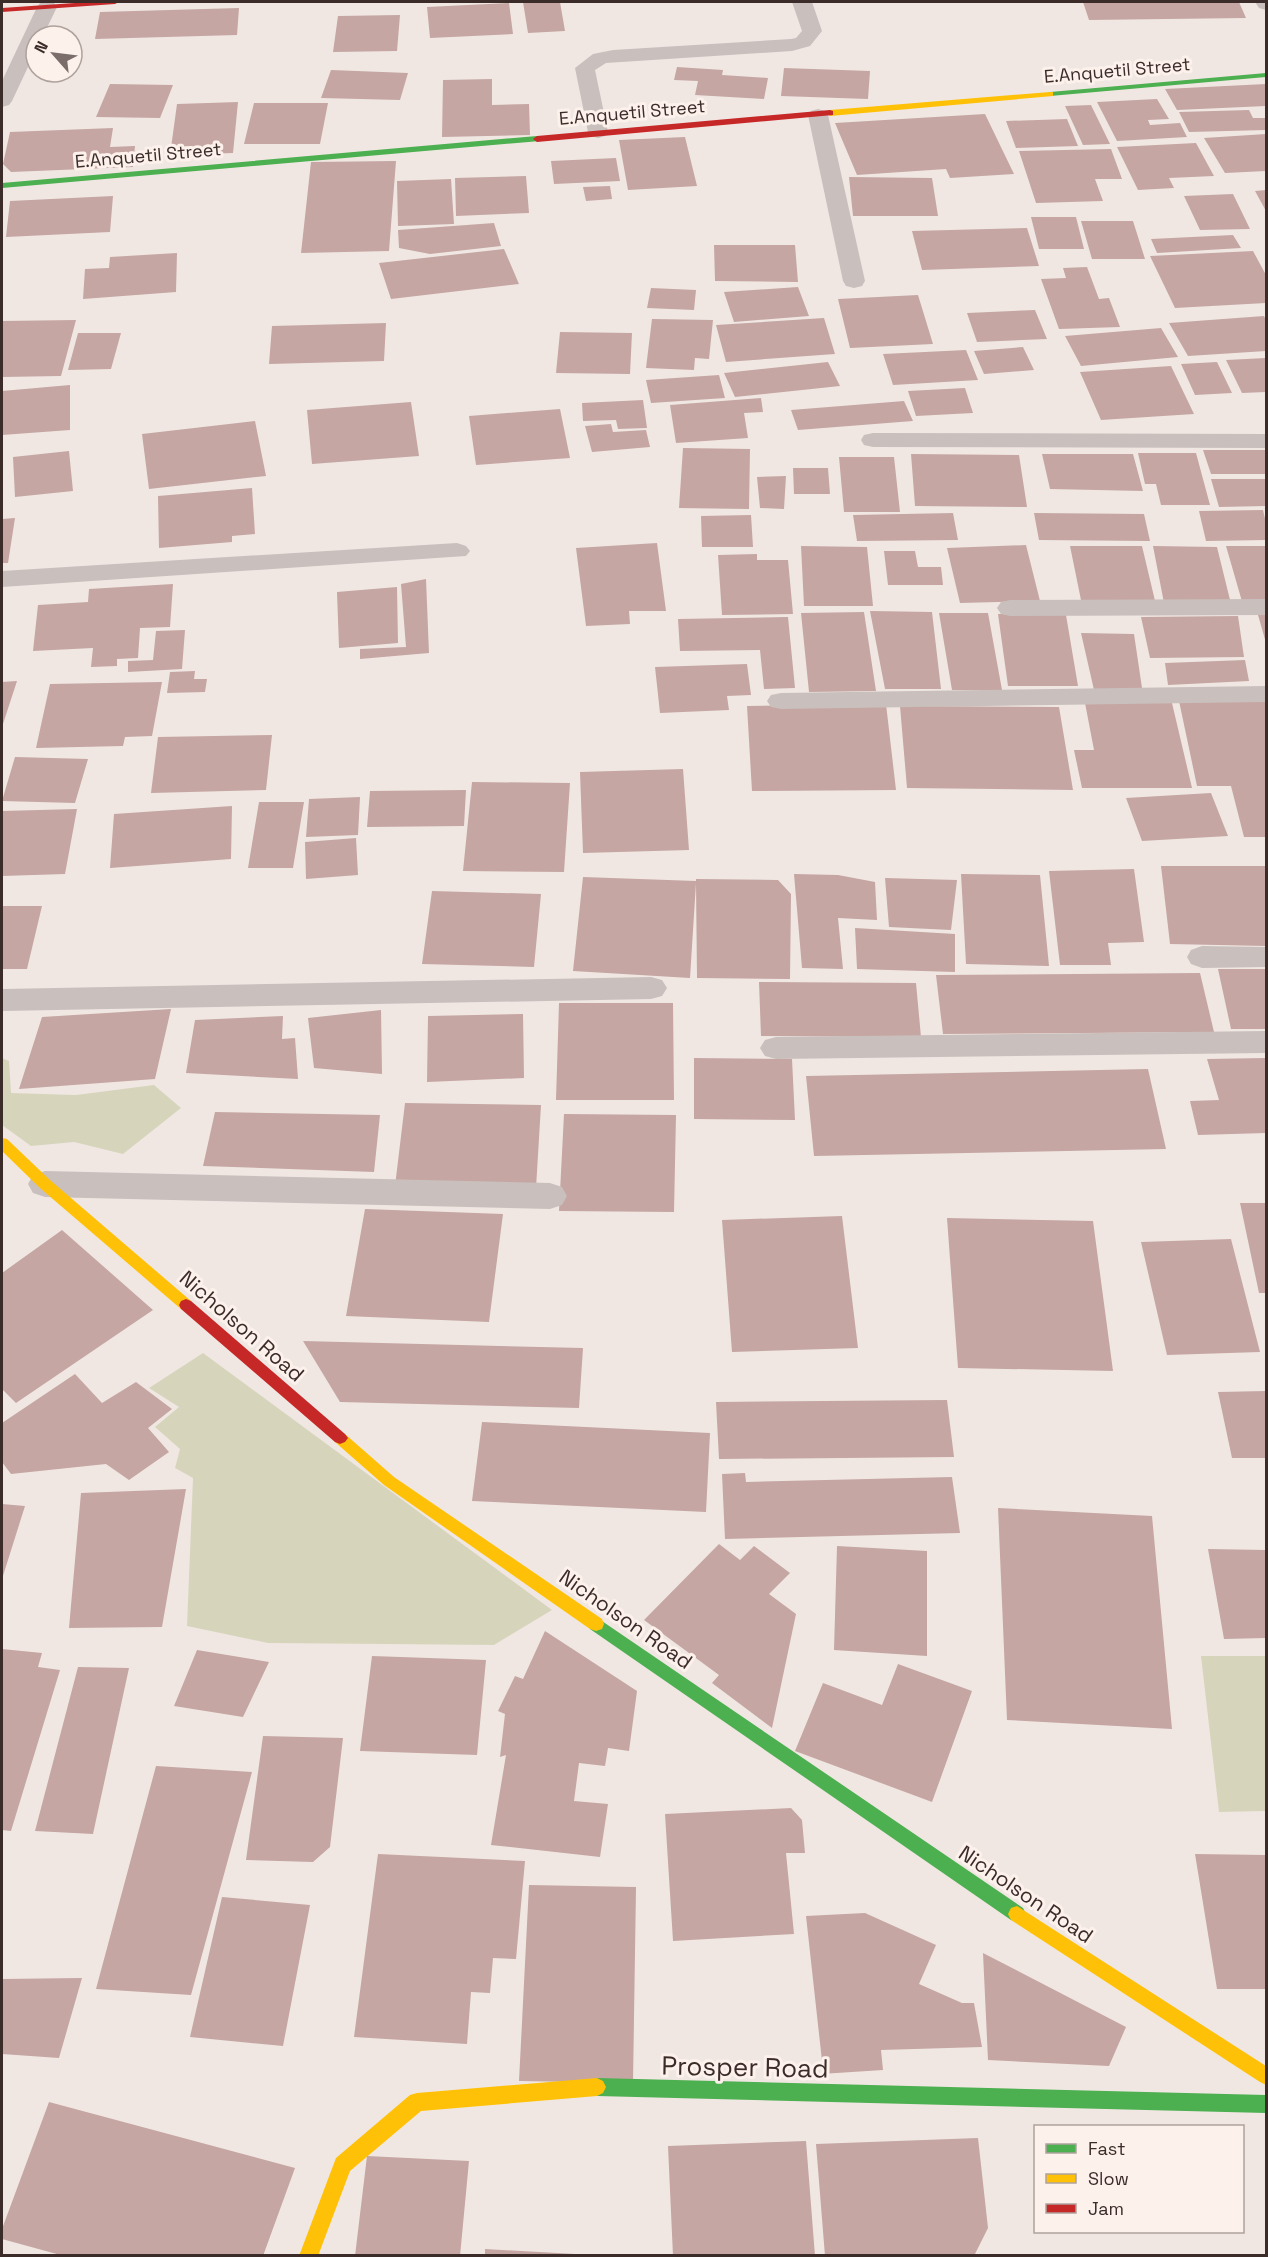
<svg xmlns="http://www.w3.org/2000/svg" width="1268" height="2257" font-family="'Space Grotesk',sans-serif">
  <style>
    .green { fill: #d6d5bc }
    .building { fill: #c5a6a3 }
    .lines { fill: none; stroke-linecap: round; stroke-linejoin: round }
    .street { fill: #c9bfbc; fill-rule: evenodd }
    .fast { fill: #4caf50; fill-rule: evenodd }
    .slow { fill: #ffc107; fill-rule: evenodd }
    .jam { fill: #c62828; fill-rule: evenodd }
    .labels { text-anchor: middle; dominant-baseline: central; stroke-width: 6; stroke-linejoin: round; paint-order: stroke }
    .far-street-label { font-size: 18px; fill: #3b2b29; stroke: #fcf1eb }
    .street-label { font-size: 21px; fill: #3b2b29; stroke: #fcf1eb }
    .near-street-label { font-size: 26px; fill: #3b2b29; stroke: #fcf1eb }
  </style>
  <rect width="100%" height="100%" fill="#f0e7e3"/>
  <path class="green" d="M2,1058L9,1061L11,1093L76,1095L154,1085L181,1108L123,1154L74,1142L31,1146L2,1125Z
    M203,1353L552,1610L494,1645L268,1643L187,1626L193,1478L175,1468L180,1449L155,1427L179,1407L149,1388Z
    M1201,1656H1266V1811L1219,1812Z"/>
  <path class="building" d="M523,2H560L565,31L528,33Z
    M1083,2H1239L1246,18L1089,20Z
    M509,3L513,34L430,38L427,7Z
    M239,8L237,35L95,39L100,12Z
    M400,15L397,51L333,52L338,16Z
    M677,67L723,70L722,75L768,78L764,99L695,95L698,81L674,80Z
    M784,68L870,71L868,99L781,96Z
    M331,70L408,73L400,100L321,98Z
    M492,79V105L529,104L530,135L442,137L443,80Z
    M110,84L173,85L160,118L96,117Z
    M1266,84V106L1177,110L1165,89Z
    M1157,99L1169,119L1148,120L1150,125L1180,123L1187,137L1117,141L1097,102Z
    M238,102L233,153L170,155L177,104Z
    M254,103H328L320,144H244Z
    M1091,105L1110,144L1083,145L1065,106Z
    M1249,110L1253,118H1266V130L1189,132L1179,112Z
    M985,114L1014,174L950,178L946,169L857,175L835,123Z
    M1067,119L1078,146L1016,148L1006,121Z
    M113,128L110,147L135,146L133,167L11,172L3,164L10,132Z
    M1266,134V171L1225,173L1204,138Z
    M685,137L697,186L628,190L619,140Z
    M1196,143L1214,176L1169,178L1174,188L1138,190L1117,147Z
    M1111,149L1122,179H1095L1103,201L1036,203L1019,151Z
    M616,158L620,181L554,184L551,161Z
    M396,161L389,251L301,253L311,162Z
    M526,176L529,213L456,216L455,178Z
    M849,177L932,178L938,216H853Z
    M451,179L454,224L398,226L397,181Z
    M610,186L612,199L586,201L583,187Z
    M1266,190V211L1255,191Z
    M1233,194L1250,229L1200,230L1184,196Z
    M113,196L110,232L6,237L10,201Z
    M1031,217H1076L1084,249H1039Z
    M1081,221H1133L1145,259H1092Z
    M494,223L501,246L430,254L399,248L398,230Z
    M1027,228L1039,266L922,270L912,231Z
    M1233,235L1241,248L1157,253L1151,239Z
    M714,245H795L798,282L715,281Z
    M504,249L519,284L391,299L379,263Z
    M1253,251L1266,275V303L1175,308L1150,256Z
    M177,253L176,292L83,299L85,269L109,268L110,257Z
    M1087,267L1099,299L1109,298L1120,327L1059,329L1041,279L1066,278L1063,268Z
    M798,287L809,316L734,322L724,292Z
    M651,288L696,290L694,310L647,308Z
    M918,295L933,344L850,348L838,299Z
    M1035,310L1047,339L977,342L967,313Z
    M1264,316L1266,320V351L1188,356L1169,323Z
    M824,318L835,354L726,362L716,325Z
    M652,319L713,320L709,359L695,358L694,370L646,368Z
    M76,320L61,376L2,377V321Z
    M386,323L384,361L269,364L272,326Z
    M1161,328L1178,357L1081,366L1065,336Z
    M560,332L632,333L630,374L556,373Z
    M78,333H121L111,369L68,370Z
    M1023,347L1034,370L984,374L974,351Z
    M966,350L978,380L893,385L883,354Z
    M1266,358V392L1242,393L1226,360Z
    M828,362L840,386L735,397L724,373Z
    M1217,362L1232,393L1195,395L1181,364Z
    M1171,366L1194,414L1101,420L1080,372Z
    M719,375L725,398L651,403L646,380Z
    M70,385V430L2,435V391Z
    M965,388L973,413L916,416L908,391Z
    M761,398L763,412L744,413L748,438L676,443L670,405Z
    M643,400L647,428L618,429L616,420L583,421L582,403Z
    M904,401L913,421L798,430L791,410Z
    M411,402L419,456L312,464L307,410Z
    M560,409L570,458L476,465L469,416Z
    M255,421L266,476L149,489L142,434Z
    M611,424L613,432L646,430L650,447L592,452L585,426Z
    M683,448L750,449L749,509L679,508Z
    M1203,450H1266V474H1211Z
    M69,451L73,491L15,497L13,457Z
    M1138,453H1196L1210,505H1161L1156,484H1145Z
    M911,454L1019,455L1027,507L915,506Z
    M1042,454H1133L1143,491L1050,489Z
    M839,457H894L900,512H844Z
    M793,468H828L830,494H794Z
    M786,476L784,509L760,508L757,477Z
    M1211,479H1266V506L1219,507Z
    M252,488L255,534L232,536V542L159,548L158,496Z
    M1263,510L1266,523V540L1206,541L1199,511Z
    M953,513L958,540L857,541L853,515Z
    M1034,513L1144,514L1150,541L1039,540Z
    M751,515L753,547H702L701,516Z
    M15,518L8,563H2V519Z
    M657,543L666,611H629L630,624L586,626L576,548Z
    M1026,545L1040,601L960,603L947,548Z
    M801,546L867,547L873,606H804Z
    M1070,546H1142L1156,605H1082Z
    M1153,546L1217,547L1231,604L1164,603Z
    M1226,546H1266V605H1243Z
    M884,551H915L918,567H941L943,585H888Z
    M757,554V560H788L793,614L722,615L718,555Z
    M426,579L429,653L360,659V649L406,647L401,584Z
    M173,584L170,627L140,628L138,658L117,659V666L91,667L93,648L33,651L38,605L88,602L89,589Z
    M397,587L398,643L339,648L337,592Z
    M870,611L932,612L941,689H885Z
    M864,612L876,691L809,692L801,613Z
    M939,613H988L1002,690H952Z
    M998,614L1066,615L1078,686H1008Z
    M1258,615H1266V643Z
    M1238,616L1244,657L1150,658L1141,617Z
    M788,617L795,688L764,689L760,650L680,651L678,619Z
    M185,630L182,669L128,672V661L153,660L156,631Z
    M1081,633L1134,634L1142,688L1094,690Z
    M1245,660L1249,681L1168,685L1165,663Z
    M747,664L751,695L727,696L729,710L660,713L655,667Z
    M195,671L194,679H207L205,692L167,693L170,672Z
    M17,681L2,727V682Z
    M162,682L152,736L125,737L123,746L36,748L50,684Z
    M1179,701L1266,702V837H1244L1231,786H1197Z
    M1085,703H1172L1192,788H1082L1074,750H1094Z
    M886,704L896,790L752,791L747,706Z
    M900,706L1059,707L1073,790L907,788Z
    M272,735L266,790L151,793L158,737Z
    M15,757L88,759L75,803L2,801Z
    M683,769L689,850L583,853L580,772Z
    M472,782L570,783L564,872L463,871Z
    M466,790L464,826L367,827L370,791Z
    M1211,793L1228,836L1142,841L1126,798Z
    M360,797L358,835L306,837L309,799Z
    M259,802H304L293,868H248Z
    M232,806L231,859L110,868L114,814Z
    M77,809L65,874L2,876V811Z
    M356,838L358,875L306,879L305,842Z
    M1161,866H1266V946L1170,944Z
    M1134,869L1144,942L1108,943L1111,965H1060L1049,871Z
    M794,874L838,875L875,882L877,920L838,918L843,969L802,968Z
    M961,874L1040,875L1049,966L966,964Z
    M583,877L696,881V879L778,880L791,894L790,979L697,978L696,883L690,978L573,971Z
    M885,878L957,880L951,930L889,927Z
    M432,891L541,894L534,967L422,964Z
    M2,906H42L27,969H2Z
    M855,928L955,934V972L857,969Z
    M1218,969H1266V1029H1231Z
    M1200,973L1214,1032L943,1034L936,975Z
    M759,982L916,983L921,1037L761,1036Z
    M559,1003H673L674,1100H556Z
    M171,1009L155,1079L19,1089L42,1017Z
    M381,1010L382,1074L314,1068L308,1018Z
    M523,1014L524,1078L427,1082L428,1016Z
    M283,1016L282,1039L295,1038L298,1079L186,1073L195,1020Z
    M694,1058L792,1059L795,1120L694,1119Z
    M1266,1058V1133L1198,1135L1190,1101L1219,1100L1207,1059Z
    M1148,1069L1166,1149L814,1156L806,1076Z
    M405,1103L541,1105L536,1188L395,1186Z
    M215,1112L380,1115L374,1172L203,1166Z
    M564,1114L676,1115L674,1212L559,1211Z
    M1240,1203H1266V1293H1259Z
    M365,1209L503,1214L489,1322L346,1316Z
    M842,1216L858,1348L732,1352L722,1220Z
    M947,1218L1093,1221L1113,1371L958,1368Z
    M62,1230L153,1310L16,1403L2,1389V1273Z
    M1231,1239L1260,1352L1167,1355L1141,1242Z
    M303,1341L583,1348L579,1408L340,1402Z
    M75,1374L102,1403L136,1382L172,1409L148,1428L169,1452L129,1480L106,1464L11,1474L2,1462V1423Z
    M1266,1391V1458H1232L1218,1392Z
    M947,1400L954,1457L719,1459L716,1402Z
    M482,1422L710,1433L706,1512L472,1501Z
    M745,1473L746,1482L952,1477L960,1533L725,1539L722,1474Z
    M186,1489L162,1627L69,1628L81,1493Z
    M2,1504L25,1506L2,1579Z
    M998,1508L1152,1516L1172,1729L1007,1720Z
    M719,1544L740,1560L754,1546L790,1573L769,1594L796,1614L772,1728L712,1683L719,1675L644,1620Z
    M837,1546L927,1551V1656L834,1650Z
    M1208,1549L1266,1550V1638L1224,1639Z
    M545,1631L637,1691L629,1751L608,1748L605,1766L579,1763L574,1801L608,1804L600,1857L491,1845L506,1755L500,1757L505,1714L498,1711L515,1676L523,1679Z
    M2,1649L42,1653L38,1667L60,1670L11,1831L2,1830Z
    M197,1650L269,1662L243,1717L174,1706Z
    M372,1656L486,1660L477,1755L360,1751Z
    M898,1664L972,1691L932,1802L795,1751L823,1683L882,1705Z
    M78,1667L129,1668L93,1834L35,1831Z
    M263,1736L343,1738L330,1847L313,1862L246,1860Z
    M156,1766L252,1772L191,1995L96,1989Z
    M791,1808L802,1820L805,1853H786L794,1934L673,1941L665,1814Z
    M378,1854L525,1861L516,1959L493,1958L490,1993L471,1992L467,2044L354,2037Z
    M1195,1854L1266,1855V1989H1217Z
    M529,1885L636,1887L633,2083L519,2081Z
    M222,1897L310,1905L283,2046L190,2037Z
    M865,1913L936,1945L919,1984L962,2003H974L982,2047L881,2050L883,2070L821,2074L823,2070L806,1916Z
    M983,1953L1126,2027L1109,2066L988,2060Z
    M82,1978L59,2058L2,2054V1979Z
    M49,2102L295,2168L263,2256H64L2,2239V2229Z
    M978,2138L988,2228L974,2256H825L816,2144Z
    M806,2141L815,2256H673L668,2146Z
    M367,2156L469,2161L460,2256H355Z
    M485,2249L575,2254V2256H485Z"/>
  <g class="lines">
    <path class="street" d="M46,2L54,3L57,7L43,36H36V50L12,101L9,105L2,107V81L37,7L40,3Z
      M792,2H812L822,31L810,46L792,51L606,63L595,70L608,132L605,136L598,138L591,136L588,132L575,68L593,54L613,50L791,39L796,38L802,31Z
      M1255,2H1266V10L1259,8Z
      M818,109L825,111L828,115L865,281L862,286L854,288L846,286L843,281L808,115L811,111Z
      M873,433L1266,434V448L873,447L864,445L861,440L864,435Z
      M457,543L466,546L470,551L466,556L2,587V571Z
      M1266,599V615L1010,616L1001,614L997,608L1001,602L1010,600Z
      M1266,686V702L781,709L771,707L767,701L771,695L781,693Z
      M1202,946L1266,947V967L1202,968L1191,964L1187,957L1191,950Z
      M651,977L662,980L667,988L662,996L651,999L2,1011V989Z
      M1266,1031V1053L776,1059L765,1056L760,1048L765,1040L776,1037Z
      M45,1171L550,1183L562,1187L567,1196L562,1205L550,1209L45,1197L33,1193L28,1184L33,1175Z"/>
    <path class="fast" d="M1266,73V77L1050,96L1046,94L1050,92Z
      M537,136L540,137V141L2,188V183Z
      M596,1617L1023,1908L1026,1914L1023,1920L1017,1922L1011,1920L590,1629L588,1624L590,1619Z
      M597,2078L1266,2095V2113L597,2096L591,2093L588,2087L591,2081Z"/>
    <path class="slow" d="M1050,92H1053V96L830,116L826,113L830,110Z
      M2,1138L7,1139L50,1180L191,1301L193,1305L191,1309H181L40,1188L2,1151Z
      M340,1432L345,1434L394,1477L602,1619L604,1624L602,1629L596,1631L590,1629L384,1485L335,1442L332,1438L335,1434Z
      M1017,1906L1266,2066V2085L1260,2082L1011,1920L1008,1914L1011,1908Z
      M597,2078L603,2081L606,2087L603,2093L597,2096L421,2111L350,2171L318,2256H299L336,2158L410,2095L417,2093Z"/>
    <path class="jam" d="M89,2H119L115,4L2,12V8Z
      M830,110L833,111V115L537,142L533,139L537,136Z
      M186,1299L191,1301L345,1434L348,1438L345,1442L340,1444L335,1442L181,1309L179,1305L181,1301Z"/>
  </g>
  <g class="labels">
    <g class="far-street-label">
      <text transform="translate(1117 70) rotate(-5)">E.Anquetil Street</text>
      <text transform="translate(632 112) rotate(-5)">E.Anquetil Street</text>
      <text transform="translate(148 155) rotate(-5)">E.Anquetil Street</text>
    </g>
    <g class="street-label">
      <text transform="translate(242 1326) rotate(41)">Nicholson Road</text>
      <text transform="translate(626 1619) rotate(35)">Nicholson Road</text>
      <text transform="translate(1026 1894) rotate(34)">Nicholson Road</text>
    </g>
    <g class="near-street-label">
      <text transform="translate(745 2067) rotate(1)">Prosper Road</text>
    </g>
  </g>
  <rect width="1268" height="2257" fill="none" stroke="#3b2b29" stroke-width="6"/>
  <rect x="1034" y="2125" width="210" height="108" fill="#fcf1eb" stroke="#afa29d" stroke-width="1.5"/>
  <rect x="1046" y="2144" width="30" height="9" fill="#4caf50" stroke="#afa29d" stroke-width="1.5"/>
  <text x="1088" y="2155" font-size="18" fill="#3b2b29">Fast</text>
  <rect x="1046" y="2174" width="30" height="9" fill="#ffc107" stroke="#afa29d" stroke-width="1.5"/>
  <text x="1088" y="2185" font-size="18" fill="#3b2b29">Slow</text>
  <rect x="1046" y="2204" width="30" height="9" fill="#c62828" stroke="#afa29d" stroke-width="1.5"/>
  <text x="1088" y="2215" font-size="18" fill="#3b2b29">Jam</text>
  <g transform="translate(54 54) rotate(298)"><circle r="28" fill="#fcf1eb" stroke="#afa29d" stroke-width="1.5"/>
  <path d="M0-4.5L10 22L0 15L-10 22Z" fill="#7a6d6a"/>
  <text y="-9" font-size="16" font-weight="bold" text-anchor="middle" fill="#3b2b29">N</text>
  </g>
</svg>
